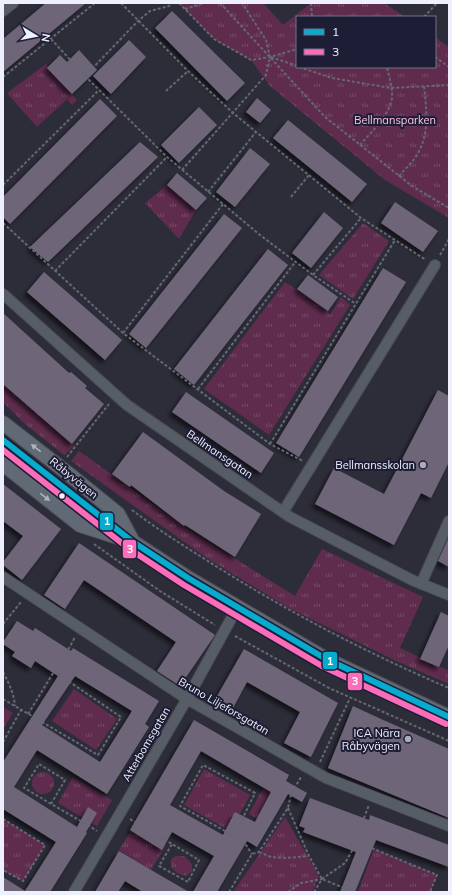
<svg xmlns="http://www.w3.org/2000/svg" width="452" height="895" font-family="Mulish,sans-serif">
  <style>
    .grass { fill: url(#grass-tufts) }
    .building { fill: #6e6678; fill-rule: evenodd; filter: url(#shadow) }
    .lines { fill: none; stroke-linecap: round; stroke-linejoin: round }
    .lane-casing { stroke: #494954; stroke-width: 7 }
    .street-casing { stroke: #494954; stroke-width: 12 }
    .secondary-casing { stroke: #494954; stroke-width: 16 }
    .path { stroke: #646871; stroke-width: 2; stroke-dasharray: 3 2; stroke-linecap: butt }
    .lane { stroke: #575d67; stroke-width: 5 }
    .street { stroke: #575d67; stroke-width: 10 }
    .secondary { stroke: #616974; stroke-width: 14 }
    .bus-1-casing { stroke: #1d1e35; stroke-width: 9 }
    .bus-2-casing { stroke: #1d1e35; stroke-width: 9 }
    .bus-1 { stroke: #06acd0; stroke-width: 6 }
    .bus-2 { stroke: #fb6dba; stroke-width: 6 }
    .oneway { fill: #afb3bf }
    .poi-dot { fill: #abacb9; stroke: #1d1e35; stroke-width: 1.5 }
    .bus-dot { fill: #eff0fd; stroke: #1d1e35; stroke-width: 1.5 }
    .labels { text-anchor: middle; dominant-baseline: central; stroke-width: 4; stroke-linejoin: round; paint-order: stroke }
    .park-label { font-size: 11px; fill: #ffc1e4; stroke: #1d1e35 }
    .street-label { font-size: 11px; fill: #eff0fd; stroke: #1d1e35 }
    .poi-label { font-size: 11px; fill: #eff0fd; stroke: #1d1e35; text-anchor: end }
    .line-badge { stroke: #1d1e35; stroke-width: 1.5 }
    .badge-label { font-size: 11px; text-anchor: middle; font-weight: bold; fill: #fff }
  </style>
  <defs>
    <pattern id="grass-tufts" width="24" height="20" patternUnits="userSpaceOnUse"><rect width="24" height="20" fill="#5f2c4e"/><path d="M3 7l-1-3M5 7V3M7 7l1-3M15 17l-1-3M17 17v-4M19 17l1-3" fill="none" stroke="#764b68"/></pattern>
    <filter id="shadow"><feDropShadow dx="-3.5" dy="3.5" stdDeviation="2" flood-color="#0009"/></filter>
  </defs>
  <rect width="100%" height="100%" fill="#2d2d3a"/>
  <path class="grass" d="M179,3H263L283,25L311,3H384L405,17H297V67H435V37L449,47V218L385,180L270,86L251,60L214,39Z
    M46,64L77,100L72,105L67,99L37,127L7,93Z
    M167,185L196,210L179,239L145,203Z
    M363,223L389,241L353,299L319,275Z
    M285,282L328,311V313L330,315L341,297L350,305L269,435L204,389Z
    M3,383L74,446L64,455L24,423L3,402Z
    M79,451L191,531L295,596L322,549L423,597L400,648L449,671V684L394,660L289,608L207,558L71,461Z
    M74,689L117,719L96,750L52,721Z
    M3,707L13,713L3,729Z
    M204,769L250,795L230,831L184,805Z
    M32 783a11 11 0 1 1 22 0a11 11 0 1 1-22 0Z
    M73,777L112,800L97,826L58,803Z
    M263,788L271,792L257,819L249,814Z
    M285,817L319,876L312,892H233Z
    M3,819L45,845L23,881L3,870Z
    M134,826L166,845L151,870L119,850Z
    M374,849L437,875L430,892H358Z
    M176,856H184L192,864V871L186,876L177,873L171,867V859Z"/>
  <path class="building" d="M46,3H86L3,72V39Z
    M172,11L245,83L227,101L155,28Z
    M129,40L146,57L111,94L93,76Z
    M79,50L97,70L72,94L47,68L60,55L67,62Z
    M257,98L271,110L260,123L246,112Z
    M100,99L117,116L10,224L3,217V197Z
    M199,107L217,125L179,163L161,145Z
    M288,120L367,184L352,202L273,138Z
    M140,142L158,157L48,262L30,247Z
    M250,148L270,164L235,207L216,192Z
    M177,173L207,198L196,210L167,185Z
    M395,202L438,231L423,252L381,223Z
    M324,212L343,228L311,268L292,253Z
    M224,214L242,228L146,348L129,334Z
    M268,249L288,265L194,385L174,369Z
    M383,268L406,282L299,457L276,443Z
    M44,272L122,340L105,360L27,292Z
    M308,275L338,297L328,311L297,289Z
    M3,313L69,373L71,372L87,386L85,388L104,404L72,444L3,384Z
    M438,390L449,396V462L431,498L421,493L394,545L315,504L334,468L384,494Z
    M186,392L274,453L261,473L172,412Z
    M143,432L224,491L261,514L235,557L185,525L184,526L131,485L130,487L112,474Z
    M3,484L61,529L22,580L3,565V562L23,536L3,521Z
    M449,537V567L438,561Z
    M79,543L215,635L180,686L157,671L176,642L84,580L65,609L44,595Z
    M441,612L449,616V645L439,667L420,659Z
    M17,621L33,631L35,628L71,651L73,648L159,701L145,724L149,727L107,794L37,750L14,787L77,827L88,807L97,813L86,832L87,833L50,892H3V877L25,891L56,842L3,809V762L58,676L35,661L31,668L12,656L15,652L3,644V642ZM75,676L132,711L100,762L42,725Z
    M244,649L338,703L311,757L284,743L300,712L247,682L233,708L216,698Z
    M353,706L381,719L449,749V818L328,768Z
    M194,720L289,775L286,781L307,793L302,802L288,794L257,847L247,841L217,892H193L214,856L172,832L162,850L130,830ZM201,751L271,792L255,822L235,812L223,835L170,805Z
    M310,798L369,820L370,815L449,845V867L376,840L355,892H340L356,852L303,832L305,828L299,826Z
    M119,851L158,874L189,892H143L125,881L118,892H95Z"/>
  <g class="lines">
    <g class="lane-casing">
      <path id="lane" d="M3,440L121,533"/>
    </g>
    <g class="street-casing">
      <path id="street" d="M3,11L13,3
        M3,294L127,405L290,517L412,580L449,595
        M283,512L435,265
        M3,577L187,699L326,778L449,826
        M421,584L449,521
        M74,892L187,699L237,608"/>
    </g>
    <g class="secondary-casing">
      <path id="secondary" d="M3,423L70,475L118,514L133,542
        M3,464L80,525L133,542L188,578L326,659L449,717"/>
    </g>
    <path class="path" d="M121,3L188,71L233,113L361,218L426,260
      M179,3L214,39L251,60L270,57L297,49
      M220,3L325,117L412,186L449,208
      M311,3L312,17
      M185,9L204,3
      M424,17L437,3
      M51,39L85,76L167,157L260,235L313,275L356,304
      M271,57L297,66
      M435,57L449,67
      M299,67L332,78L391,88L449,85
      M85,76L138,21L150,11L169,6L172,3
      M3,77L95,3
      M166,91L188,71
      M360,145C371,132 389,116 392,98C393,88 389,77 387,67
      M182,170L266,75L270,57L266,40L242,3
      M399,176C406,168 415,160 419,151C430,131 426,107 424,85
      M3,185L99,90
      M208,192L256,132
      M291,197L309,175
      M3,223L123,333L270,444L303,461
      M440,255L449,239
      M55,271L167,157
      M313,275L361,218
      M123,333L223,204
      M198,389L296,261
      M270,444L395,240
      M67,457L109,404
      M132,510C153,526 176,541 200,556C279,607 362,651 449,688
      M94,544L160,591L215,625
      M3,624L21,602
      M235,636L329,688L449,741
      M66,654L75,637
      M3,672C9,683 14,694 15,706
      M3,699L98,755L121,717L55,672
      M28,714L58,665
      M3,742L21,710
      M320,762L350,698
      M51,804L65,780L39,764L24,788L91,827L97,831
      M288,808L309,856L322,879L354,892
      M3,819L45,845L23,881L3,870
      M130,819L135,822L199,860L188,882L159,866L172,844
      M362,823L369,805
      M358,833L357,842L437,875L430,892
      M234,836L180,806L203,765L255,793L234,836L246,845L252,854
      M259,852L271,857L286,858L309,856
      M229,892L252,854L259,852L288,808L291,794L301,777
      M288,892L301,883L322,879
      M314,892L322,879L345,863L357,842"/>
    <use href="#lane" class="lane"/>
    <use href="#street" class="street"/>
    <use href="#secondary" class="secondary"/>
    <g class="bus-1-casing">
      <path id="bus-1" d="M3,440L133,542L188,578L326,659L449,717"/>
    </g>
    <g class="bus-2-casing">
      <path id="bus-2" d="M3,450L128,548L184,585L322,666L446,724"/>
    </g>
    <use href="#bus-1" class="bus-1"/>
    <use href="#bus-2" class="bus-2"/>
  </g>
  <defs><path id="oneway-solid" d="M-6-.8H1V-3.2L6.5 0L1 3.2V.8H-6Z"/></defs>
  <g class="oneway">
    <use href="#oneway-solid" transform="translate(36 448) rotate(-142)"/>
    <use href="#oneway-solid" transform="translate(45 497) rotate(38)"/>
  </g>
  <g class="poi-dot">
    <circle cx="423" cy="465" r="4"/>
    <circle cx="408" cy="739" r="4"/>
  </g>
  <circle class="bus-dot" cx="62" cy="496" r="3.5"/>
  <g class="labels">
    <g class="park-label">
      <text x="395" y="120">Bellmansparken</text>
    </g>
    <g class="street-label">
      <text transform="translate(220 454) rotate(34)">Bellmansgatan</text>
      <text transform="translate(74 478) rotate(39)">Råbyvägen</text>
      <text transform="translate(224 706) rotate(30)">Bruno Liljeforsgatan</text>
      <text transform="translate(146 744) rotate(-60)">Atterbomsgatan</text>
    </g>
    <g class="poi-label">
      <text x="415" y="465">Bellmansskolan</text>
      <text x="400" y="733">ICA Nära<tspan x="400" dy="13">Råbyvägen</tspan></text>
    </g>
  </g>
  <g class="line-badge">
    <rect x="99" y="512" width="15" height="19" rx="4" fill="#06acd0"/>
    <rect x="122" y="539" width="15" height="20" rx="4" fill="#fb6dba"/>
    <rect x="322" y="651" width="16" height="19" rx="4" fill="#06acd0"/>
    <rect x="347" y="672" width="16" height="19" rx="4" fill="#fb6dba"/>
  </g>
  <g class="badge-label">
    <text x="107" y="525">1</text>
    <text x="130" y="553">3</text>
    <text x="330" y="665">1</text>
    <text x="355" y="685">3</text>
  </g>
  <rect width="452" height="895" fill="none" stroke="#eff0fd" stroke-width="8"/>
  <rect x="296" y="16" width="140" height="52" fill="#1d1e35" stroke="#717285"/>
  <rect x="304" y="29" width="20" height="6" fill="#06acd0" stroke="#717285"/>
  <text x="332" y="36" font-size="12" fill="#eff0fd">1</text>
  <rect x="304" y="49" width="20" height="6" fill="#fb6dba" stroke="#717285"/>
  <text x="332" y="56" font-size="12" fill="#eff0fd">3</text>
  <g transform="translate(36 36) rotate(100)" stroke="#1d1e35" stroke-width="3" paint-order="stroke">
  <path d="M0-3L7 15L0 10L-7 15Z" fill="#eff0fd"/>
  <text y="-6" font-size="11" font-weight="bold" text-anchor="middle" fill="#eff0fd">N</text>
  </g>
</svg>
